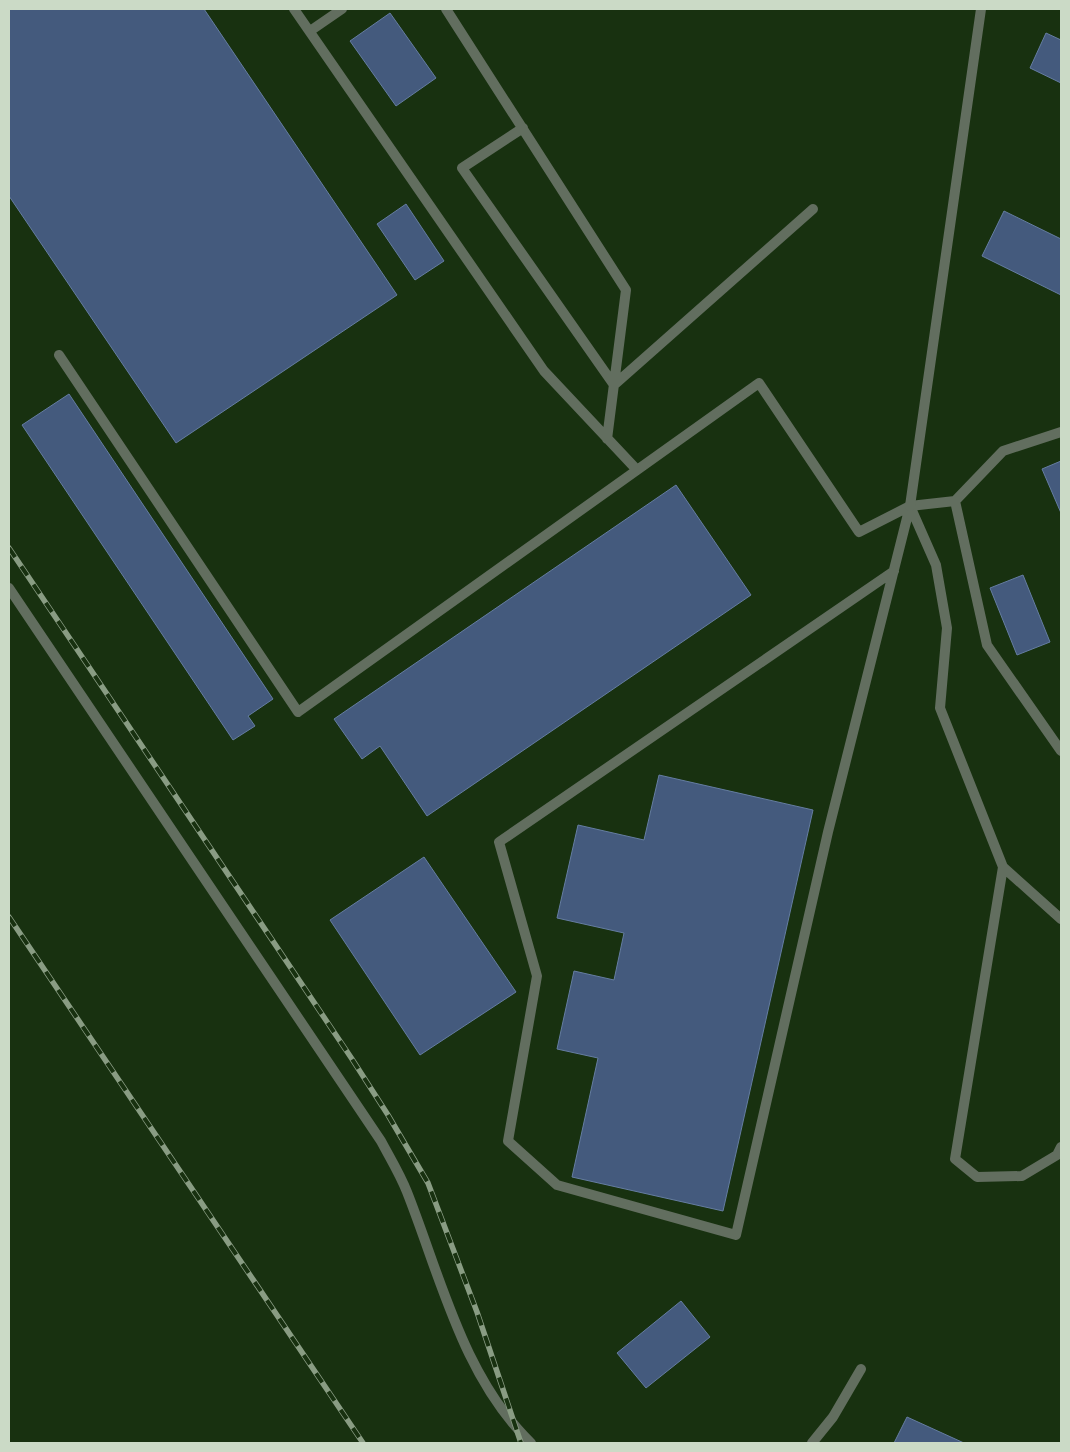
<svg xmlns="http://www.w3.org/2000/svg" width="1070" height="1452" font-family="'Roboto Condensed',sans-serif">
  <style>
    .building { fill: #445a7d; stroke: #657da1 }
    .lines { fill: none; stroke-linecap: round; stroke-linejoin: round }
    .lane { stroke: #626e5f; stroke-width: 10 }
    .street { stroke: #626e5f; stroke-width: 10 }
    .rail-casing { stroke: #899c83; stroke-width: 5.5 }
    .rail { stroke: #183110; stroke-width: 4; stroke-dasharray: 11; stroke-linecap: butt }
  </style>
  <rect width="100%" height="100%" fill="#183110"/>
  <path class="building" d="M9,9H204L397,295L176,443L9,196Z
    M390,13L436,78L396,106L350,41Z
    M1046,33L1061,40V83L1030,68Z
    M406,204L444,261L415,280L377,224Z
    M1004,211L1061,239V295L982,256Z
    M69,394L273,699L248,716L255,726L233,740L22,425Z
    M1061,461V513L1042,469Z
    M676,485L751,595L427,816L380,746L362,759L334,719Z
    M1023,575L1050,642L1017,655L990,588Z
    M659,775L813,810L723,1211L572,1177L598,1058L557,1049L574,971L614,980L624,933L557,918L578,825L644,840Z
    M424,857L516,992L420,1055L330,920Z
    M681,1301L710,1337L646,1388L617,1353Z
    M907,1417L964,1443H894Z"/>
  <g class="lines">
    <path class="lane" d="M294,9L544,371L637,470
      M446,9L626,290L607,439
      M310,31L342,9
      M523,128L462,168L614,385L813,209
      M59,355L298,712L759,383L859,532L910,506L955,501
      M1061,432L1003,451L955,501L987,645L1061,751
      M910,506L936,565L947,628L940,708L1003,867L1061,919
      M894,571L499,842L537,976L508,1141L557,1185L736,1235L828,832L910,506
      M9,588L381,1141C390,1158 400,1174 407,1192C441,1278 463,1377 531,1443
      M1003,867L955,1159L977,1177L1022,1176L1057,1155L1061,1147
      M812,1443L833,1417L861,1369"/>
    <path class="street" d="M910,506L981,9"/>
    <g class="rail-casing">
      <path id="rail" d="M9,548L352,1059L388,1115L428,1183L477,1312L521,1443
        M9,917L363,1443"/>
    </g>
    <use href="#rail" class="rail"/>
  </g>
  <rect width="1070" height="1452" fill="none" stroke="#cbdac6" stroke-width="20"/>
</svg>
